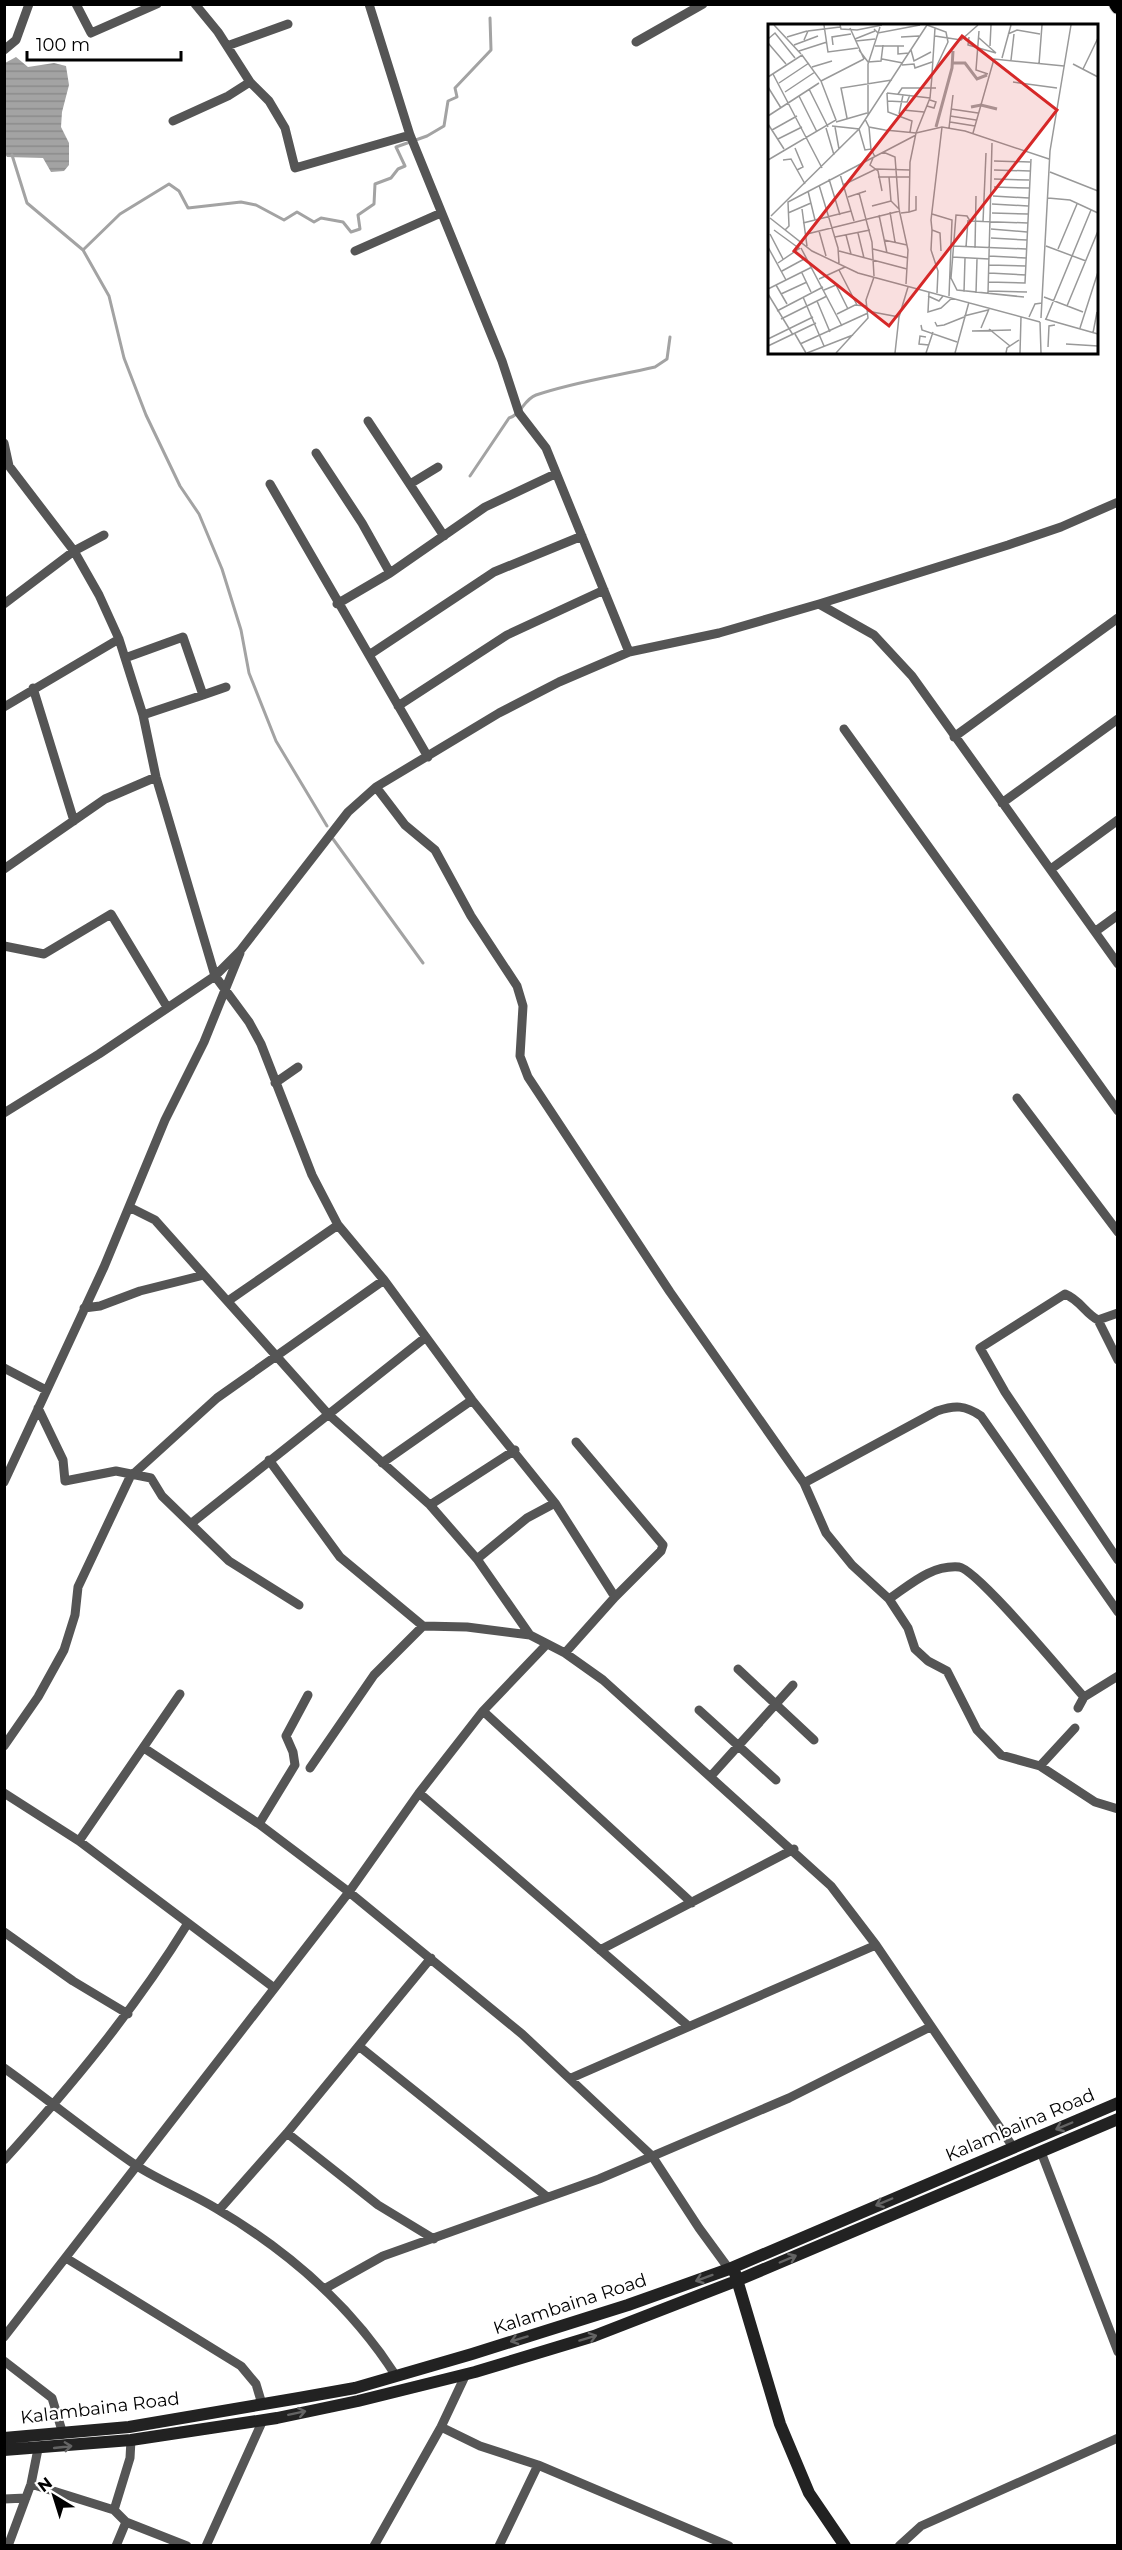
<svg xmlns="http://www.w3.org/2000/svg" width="1122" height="2550" font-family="Montserrat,sans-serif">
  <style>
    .water { fill: url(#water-rules) }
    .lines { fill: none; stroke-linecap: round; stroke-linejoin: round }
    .stream { stroke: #a3a3a3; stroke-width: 3 }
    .primary-casing { stroke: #dbdbdb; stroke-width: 16 }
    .street { stroke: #555; stroke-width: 9 }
    .secondary { stroke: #222; stroke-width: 12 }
    .primary { stroke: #000; stroke-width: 14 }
    .oneway { stroke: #646464 }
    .labels { text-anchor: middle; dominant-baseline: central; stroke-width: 4.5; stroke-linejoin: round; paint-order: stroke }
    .street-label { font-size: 18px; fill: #000; stroke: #fff }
    .inset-river { fill: none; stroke: #a3a3a3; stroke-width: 3 }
    .inset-road { fill: none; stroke: #999; stroke-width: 1.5 }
    .view { fill: #d62828; fill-opacity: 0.15; stroke: #d62828; stroke-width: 3 }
    .inset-edge { fill: none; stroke: #000; stroke-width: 3 }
  </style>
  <defs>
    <pattern id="water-rules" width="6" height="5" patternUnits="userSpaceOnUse" patternTransform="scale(1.5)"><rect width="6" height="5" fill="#a3a3a3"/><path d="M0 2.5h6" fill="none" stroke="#8b8b8b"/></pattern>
  </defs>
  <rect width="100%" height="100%" fill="#fff"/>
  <path class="water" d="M16,57L28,67L54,63L66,66L69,85L62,112L61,127L69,143V165L64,171L51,172L43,158L7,157L5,154V63Z"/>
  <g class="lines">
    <path class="stream" d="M12,155L27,203L83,250L109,296L124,358L146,415L180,486L199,514L222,569L241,630L249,673L276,741L327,826
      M83,250L120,214L169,184L179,191L188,208L241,202L256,205L284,220L297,212L314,222L321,218L343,222L351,232L360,229L358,215L374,204L375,184L391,178L398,169L405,166L396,147L427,136L444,126L448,101L457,97L455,88L491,50L490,18
      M470,476L509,418C522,414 523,400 536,395C574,382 616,376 655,367L667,359L670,337
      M333,839L423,963"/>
    <g class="primary-casing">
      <path id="primary" d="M1116,4L1118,7"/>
    </g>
    <path class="street" d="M76,4L91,33L157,4
      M195,4L218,32L250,82L269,101L285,128L295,168L410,135
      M369,4L410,135L502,361L519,413L546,448L629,652
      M636,42L703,4
      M227,46L288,24
      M4,50L16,40L29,4
      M173,121L228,96L250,82
      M355,251L441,213
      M368,421L444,536
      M4,443L9,466L74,551L99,595L119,639L143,715L156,777L215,976L249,1022L261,1044L312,1175L338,1225L384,1280L472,1400L555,1503L615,1597L565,1653
      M316,453L362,523L390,573
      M270,484L428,757
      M410,484L438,467
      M4,604L74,551L104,535
      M337,604L390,573L485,507L555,474
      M819,604L874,635L912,676L1118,964
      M369,655L494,572L582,536
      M125,658L183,637L203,695L143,715
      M33,688L74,821
      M203,695L226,687
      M398,706L507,635L604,590
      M4,707L119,639
      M844,729L1118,1111
      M954,737L1118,618
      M376,787L405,825L435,850L471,916L517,986L523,1006L520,1056L528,1077L670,1292L804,1483L826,1533L852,1565L889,1599C911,1584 931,1565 959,1567C977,1569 1066,1677 1084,1697L1078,1708
      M1002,803L1118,719
      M4,869L105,799L156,777
      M1051,869L1118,820
      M1096,931L1118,915
      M4,946L44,954L111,914L167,1007
      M275,1083L298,1067
      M1017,1098L1118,1232
      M4,1113L99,1054L215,976L240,951L348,812L376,787L499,713L559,682L629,652L719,633L819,604L1008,545L1061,527L1118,502
      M129,1207L155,1220L204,1275
      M228,1301L338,1225
      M84,1308L100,1306L140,1291L204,1275L328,1414L430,1505L477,1559L530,1635L565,1653L603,1680L831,1886L876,1945L1013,2147
      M1118,1313L1098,1320C1085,1313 1080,1300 1065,1294L980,1348L1005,1392L1118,1560
      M1098,1320L1118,1360
      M4,1368L46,1390
      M38,1408L63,1460L65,1481L116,1471L151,1478L162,1496L229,1561L299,1605
      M576,1442L663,1545L661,1551L615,1597
      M269,1460L340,1557L423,1626L467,1627L530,1635
      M382,1463L472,1400
      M4,1482L104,1267L165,1120L204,1042L240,953
      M804,1483L937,1411C955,1405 965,1405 981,1416L1118,1612
      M430,1505L515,1450
      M193,1522L426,1337
      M477,1559L527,1518L555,1503
      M889,1599L908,1628L915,1649L928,1661L947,1671L977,1730L1001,1755L1040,1766L1095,1802L1118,1809
      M738,1669L814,1740
      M1084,1697L1118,1676
      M699,1710L776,1780
      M483,1711L692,1903
      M4,1746L38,1697L64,1650L75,1615L78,1587L130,1477L217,1398L384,1280
      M144,1748L259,1824L349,1892L522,2034L652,2156L699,2228L729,2269
      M1040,1766L1075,1728
      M310,1768L374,1675L423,1626
      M711,1776L793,1685
      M4,1793L79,1841L273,1987
      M419,1793L687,2025
      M259,1824L295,1765L293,1752L286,1736L308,1695
      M79,1841L180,1694
      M4,1932L73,1981L128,2014
      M600,1950L794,1849
      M360,2047L546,2196
      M4,2068C49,2100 91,2135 137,2166C162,2182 191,2193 217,2209C288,2251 352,2307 396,2376
      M571,2078L876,1945
      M287,2133L378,2205L434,2239
      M1041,2152L1118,2352
      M4,2160C72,2085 135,2009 188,1923
      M219,2210L287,2133L431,1958
      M66,2258L241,2366L256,2384L262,2404
      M326,2288L383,2256L599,2179L789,2098L930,2027
      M4,2337L349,1892L419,1793L483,1711L547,1644
      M4,2361L52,2398L63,2434
      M441,2427L480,2446L538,2465L729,2546
      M31,2484L114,2510L126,2522L187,2546
      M4,2499L26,2498
      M114,2510L130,2458L131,2440
      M8,2546L31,2484L38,2449
      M116,2546L126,2522
      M206,2546L263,2420
      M374,2546L441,2427L466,2374
      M499,2546L538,2465
      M899,2546L921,2526L1118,2438"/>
    <path class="secondary" d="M735,2273L780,2424L809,2493L845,2546
      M4,2438L129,2427L299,2398L355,2388L472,2354L628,2305L729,2269L1118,2103
      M4,2450L131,2440L277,2418L358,2401L475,2372L594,2336L736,2281L1118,2119"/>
    <use href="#primary" class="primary"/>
  </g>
  <defs><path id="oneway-shaft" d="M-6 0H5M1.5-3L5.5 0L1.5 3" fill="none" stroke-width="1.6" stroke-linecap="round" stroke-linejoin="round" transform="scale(1.5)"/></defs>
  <g class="oneway">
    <use href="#oneway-shaft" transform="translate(1064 2126) rotate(157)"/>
    <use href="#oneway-shaft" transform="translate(884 2202) rotate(157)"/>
    <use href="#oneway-shaft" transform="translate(788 2259) rotate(-23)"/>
    <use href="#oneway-shaft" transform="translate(704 2278) rotate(160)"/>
    <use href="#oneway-shaft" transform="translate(588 2338) rotate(-17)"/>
    <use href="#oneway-shaft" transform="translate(519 2339) rotate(163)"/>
    <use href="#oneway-shaft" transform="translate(297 2413) rotate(-12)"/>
    <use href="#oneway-shaft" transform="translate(63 2447) rotate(-6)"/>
  </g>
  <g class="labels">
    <g class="street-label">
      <text transform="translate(1020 2125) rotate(-23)">Kalambaina Road</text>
      <text transform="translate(570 2304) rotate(-18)">Kalambaina Road</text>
      <text transform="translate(100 2408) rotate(-7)">Kalambaina Road</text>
    </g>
  </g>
  <g transform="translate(768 24)">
    <rect width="330" height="330" fill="#fff"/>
    <path class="inset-river" d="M185,39H197L209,55L219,51M203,83L213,81L229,85M168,103L184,44L185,27"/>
    <path class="inset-road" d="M6,1L33,30M56,1L60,28L90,24M72,1L73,5L89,6L114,1M82,4L96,35M106,5L110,9L152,1M211,7L208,46L220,50M240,10L249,6L272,10M167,12L193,16L210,1M19,13L39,7M133,13L151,12M201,13L200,21L228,29M211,14L228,29M0,15L7,9L27,34M87,15L107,7M36,16L40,7L72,3M88,17L107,15M0,19L18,40M26,21L50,12M65,21L64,13L83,10M107,22H136M130,22V30L141,29M222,22L223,1M91,26L100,38L113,37L115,21M143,26L146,37L163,28M31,27L59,18M234,34L243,1M114,35L135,39M243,36L246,10M271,40L274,1M305,40L330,53M134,41L146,40L147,44L164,38M44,43L64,37M315,45L330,14M5,50L54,144M164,50L167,4M0,53L34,31L53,57L68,96L0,136M53,57L96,35M245,58L289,64M11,59L41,39M0,63L13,84M41,65L60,103M17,68L47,48M119,69L120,88L144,97L142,108M119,69L162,74M130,70L134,64H168M31,72L49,108M119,77L139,78L142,71M159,82L166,84L168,78L162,76M183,85L210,89M135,86L156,88M131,90L135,71M100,91V40L112,3M0,92L51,59M182,92L208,96M79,94L73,64L124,56M97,95L101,103L117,106L148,109L174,103L197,107L281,135M68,98L99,89M182,98L207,102M0,100L16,125M64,102L91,105L97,126L103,125L107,133M67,103L71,125M101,103L103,126M58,104L66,131M181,104L185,71M4,106L29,92M205,109L226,35L296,42M10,115L34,103M27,124L35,143L29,146M115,128L127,133L131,185L140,226L138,260M105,134L102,141L110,147L114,167M15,136L23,135L37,160M226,137L262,138M226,146L262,147M282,148L330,167M72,150L86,197M110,153H141M121,153L123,177L131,185M61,155L72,191M226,155L261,156M51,161L70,224L71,239M75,161L108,145L142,146M226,163L261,164M40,167L47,196M91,169L104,218L106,252M225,172L261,174M80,173L98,167M280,174L302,176L330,189M224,180L260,182M104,182L123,177M34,185L39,222M122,188L127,218M141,188L148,186V172M20,189L43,179M133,189L141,188L142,138L148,109L162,74L164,52L180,18L178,8L159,1M224,189L260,190M164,190L184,196L181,272M111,191L119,229M3,192L91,105L159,1M2,194L44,227L90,249L272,298M215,198L218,129M35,199L83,187M223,205L259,208M6,206L32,225M17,206L21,202L20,178L148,111M164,206L163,226L170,247L169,269M51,207L58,232M90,209L96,234M2,210L15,235M39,210L132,187M78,211L83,230M67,213L102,206M223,214L259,216M116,216L139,221M185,222L258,225M278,222L318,237M0,223L18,256M198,223L200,196M33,224L74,302M207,224L208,172M105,225L140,234M290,225L309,180M71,227L139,245M173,227L172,209L164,206L163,196L174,103M221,232L258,234M184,233L221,235M10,239L32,224M221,241L258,242M71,246L89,281M14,247L38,234M34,249L43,268M221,249L258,251M51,255L77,243M220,258L257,259L263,135M8,261L19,280M0,265L44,243M56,266L68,261L80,285M220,267L259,268M161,268L160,288L173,284L184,274M196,268L197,234M208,269L209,235M220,269L224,119M0,270L25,311M13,270L39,258M160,272L171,277L175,272M35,273L56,322M256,273L189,266L183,254L188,191L199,192L202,197L260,199M276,273L315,288M49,277L62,308M299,282L330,207M9,287L55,263M99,287L131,293M69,290L87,281L98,282M196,292L220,286M261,293L267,280L274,279M273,294L282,127L303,1M13,295L59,272M277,295L330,310M278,295L323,186M167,298L169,302L176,301L196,293M272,298L273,329M153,301L154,306L189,318M213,304L221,285M312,304L330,248M221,305L242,322M204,307L243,306M325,309L329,288M27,310L38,329M158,313L152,312L151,320L161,321M0,315L45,293M32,320L100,289M298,320L330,322M0,322L48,299M280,323L281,302L287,301M39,329L85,311M68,329L100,294L98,276L106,253M127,329L131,293L140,263M158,329L165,308M187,329L201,278M238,329L239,324L251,316M252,329L253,293"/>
    <path class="view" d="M194,12L289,86L121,302L26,227Z"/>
    <rect width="330" height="330" class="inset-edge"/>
  </g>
  <rect width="1122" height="2550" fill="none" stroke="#000000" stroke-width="12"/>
  <g transform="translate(54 2496) rotate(322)" stroke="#ffffff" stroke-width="4.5" paint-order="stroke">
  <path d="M0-4.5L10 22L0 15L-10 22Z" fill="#000000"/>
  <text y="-9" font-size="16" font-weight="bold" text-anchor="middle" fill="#000000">N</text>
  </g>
  <path d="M27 51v9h154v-9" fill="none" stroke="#000000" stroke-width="3"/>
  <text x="36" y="51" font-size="18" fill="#000000" stroke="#ffffff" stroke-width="4.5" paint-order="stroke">100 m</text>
</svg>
